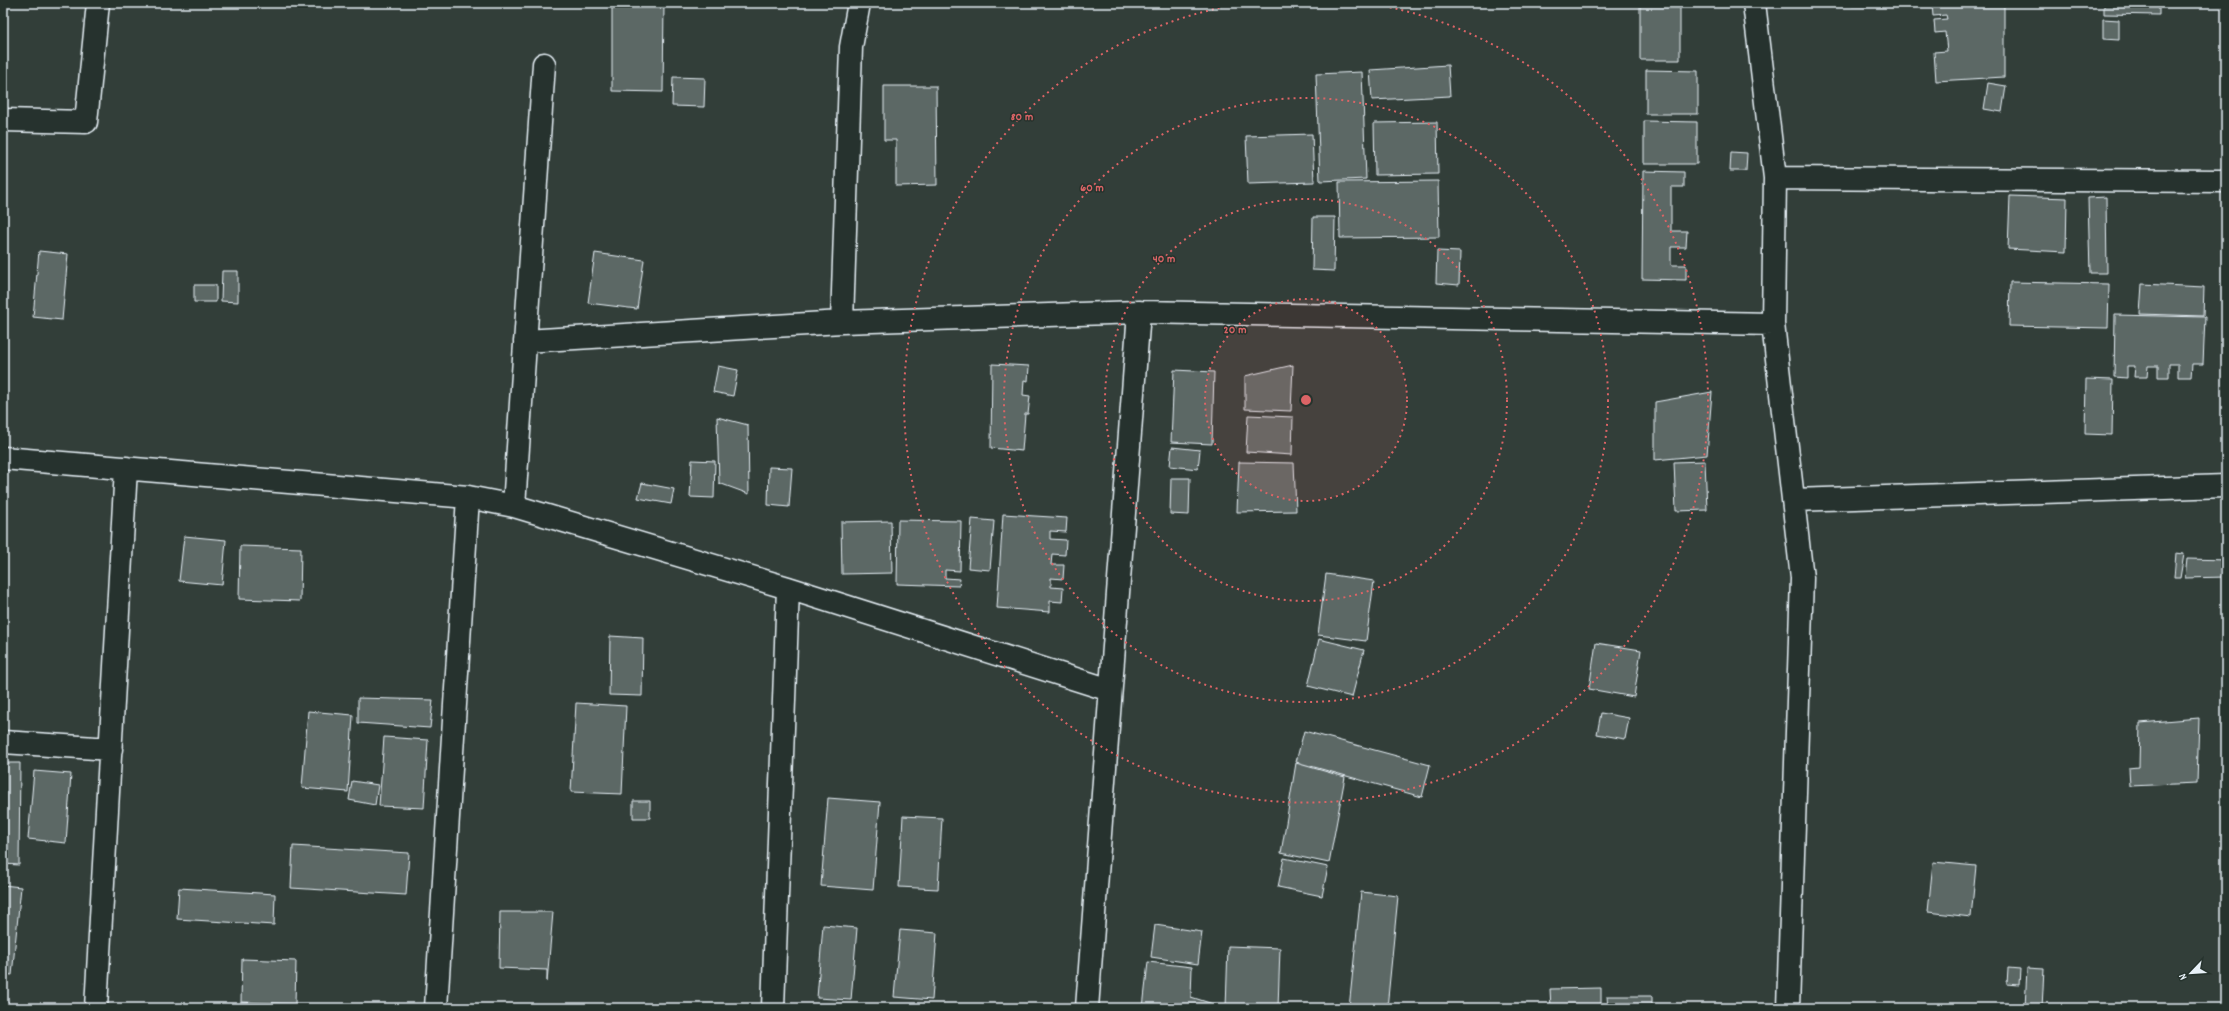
<svg xmlns="http://www.w3.org/2000/svg" width="2229" height="1011" font-family="Dekko,sans-serif">
  <style>
    .building { fill: #5c6865; stroke: #e8f1f8 }
    .lines { fill: none; stroke-linecap: round; stroke-linejoin: round }
    .street-casing { stroke: #e8f1f8; stroke-width: 25 }
    .street { stroke: #26332d; stroke-width: 22 }
    .ring { fill: none; stroke: #db6466; stroke-width: 2; stroke-dasharray: 2 4 }
    .centre { fill: #db6466; stroke: #26332d; stroke-width: 2 }
    .ring-label { font-size: 12px; text-anchor: middle; font-weight: bold; fill: #db6466; stroke: #26332d; stroke-width: 3; stroke-linejoin: round; paint-order: stroke }
  </style>
  <rect width="100%" height="100%" fill="#323e39"/>
  <filter id="ink" filterUnits="userSpaceOnUse"><feTurbulence type="fractalNoise" baseFrequency=".025" numOctaves="2"/><feDisplacementMap in="SourceGraphic" scale="8" xChannelSelector="R" yChannelSelector="G"/><feConvolveMatrix kernelMatrix="1 2 1 2 8 2 1 2 1" color-interpolation-filters="sRGB"/></filter>
  <g filter="url(#ink)">
    <path class="building" d="M612,3H664L663,92L612,91Z
      M1192,3H1221V5H1192Z
      M1640,3H1680V60H1640Z
      M1852,3H1901L1900,7L1852,6Z
      M1944,3H2004V77L1936,81L1934,52L1947,51L1945,32L1935,33L1934,20L1947,19L1946,15L1933,16L1932,4Z
      M2104,3H2159V15L2104,14Z
      M2103,19L2119,20V40L2103,39Z
      M1448,65L1450,96L1372,100L1370,70Z
      M1646,70L1698,71V114H1646Z
      M1362,72L1366,179L1320,181L1316,74Z
      M673,77L705,78L704,107L672,106Z
      M1988,83L2006,86L2002,112L1984,109Z
      M884,86H936L937,185L896,186V140H884Z
      M1644,121L1697,122V164H1644Z
      M1437,122L1438,174L1375,175L1374,123Z
      M1312,134L1314,182L1248,184L1246,136Z
      M1731,152L1747,153L1746,171H1730Z
      M1643,171L1684,172V187H1671V231H1687L1686,247H1671V265H1686V280L1642,279Z
      M1438,181L1439,237L1340,238L1339,182Z
      M2010,196L2067,198L2066,252L2008,249Z
      M2106,197L2107,273H2090L2088,198Z
      M1313,217H1335L1334,271L1312,270Z
      M39,251L68,254L62,320L33,317Z
      M1437,251L1460,252L1459,285L1436,283Z
      M595,253L644,260L637,309L588,303Z
      M222,271H238V302L221,301Z
      M2010,282L2109,284L2108,328L2009,326Z
      M2142,284L2204,287L2203,316L2140,314Z
      M194,285H216V302H194Z
      M2115,315L2205,317L2203,364H2192L2191,377H2178V364H2169V377H2158V366H2148L2147,377H2134L2135,366H2127V378L2114,377Z
      M992,364L1029,366L1028,381L1024,380L1023,395L1030,396L1028,414H1025L1022,451L991,448Z
      M1293,365L1291,411L1245,409V376Z
      M718,366L738,370L733,396L713,392Z
      M1174,370L1214,372L1212,444L1171,442Z
      M2086,379L2113,380L2112,435L2085,434Z
      M1712,392L1707,455L1655,460V402Z
      M1248,415L1293,417L1292,455L1246,452Z
      M717,417L748,425L749,494L719,483Z
      M1172,447L1200,450L1198,469L1170,466Z
      M692,460L715,461L714,498L690,497Z
      M1705,461L1707,510L1676,511L1674,462Z
      M1239,462L1294,463L1296,511L1237,512Z
      M769,467L792,468L789,507L768,505Z
      M1171,478H1190L1189,515L1170,514Z
      M642,483L674,489L671,504L638,498Z
      M1003,514L1067,518L1066,532L1050,531V539L1066,540L1065,555L1052,554L1051,565H1064L1063,579L1051,578V587L1063,588L1062,602L1050,601V612L997,608Z
      M972,519L994,521L990,570L968,568Z
      M898,520L961,521L960,571L945,570V578L960,579L959,586L897,584Z
      M891,521L892,573L842,574L841,522Z
      M184,536L226,540L222,585L179,581Z
      M240,546L301,548L300,601L239,599Z
      M2176,553L2184,554L2180,578H2174Z
      M2187,559L2226,560V577L2185,578Z
      M1326,574L1374,581L1366,641L1318,635Z
      M610,636L643,638L642,696L609,695Z
      M1319,639L1364,650L1352,697L1308,686Z
      M1596,643L1641,650L1634,697L1589,689Z
      M358,698L433,700L430,728L358,723Z
      M576,703L626,706L622,794L571,792Z
      M308,711L353,715L348,792L302,788Z
      M1601,713L1629,718L1625,739L1597,734Z
      M2199,718L2197,783L2130,786L2129,768L2139,767L2140,723Z
      M1304,731L1430,765L1422,797L1296,762Z
      M384,737L428,740L424,808L379,806Z
      M3,763H20L19,865L3,864Z
      M1296,763L1345,777L1329,863L1281,853Z
      M34,771L71,774L66,843L28,839Z
      M352,781L378,785L375,805L349,800Z
      M828,798L880,802L873,890L821,886Z
      M633,801H650V818H633Z
      M903,816L942,818L938,889L899,887Z
      M293,846L409,853L406,895L291,888Z
      M1284,858L1328,867L1322,896L1278,887Z
      M1933,862L1976,866L1971,917L1928,912Z
      M3,885L21,887L12,975L3,974Z
      M179,888L275,894L274,925L177,919Z
      M1361,892L1398,896L1387,1008H1349Z
      M500,912H553L547,982V970L499,968Z
      M823,925L857,928L851,1000L817,998Z
      M1155,925L1202,932L1198,964L1151,957Z
      M900,930L937,933L932,1000L894,997Z
      M1228,946L1280,948L1278,1008H1226Z
      M242,959L296,961L295,1004L241,1002Z
      M1148,962L1192,967L1191,997L1216,1005L1215,1008H1143Z
      M2008,968L2020,969L2019,985L2007,984Z
      M2027,968L2044,969L2042,1008H2025Z
      M1601,988V1008H1551L1550,989Z
      M1607,996H1652V1008H1608Z"/>
    <g class="lines">
      <g class="street-casing">
        <path id="street" d="M1754,3L1775,178L1773,324L1802,578L1788,1008
          M3,120L86,122L98,3
          M1775,178L2226,181
          M842,322L851,47L859,3
          M525,341L842,322L1139,312L1773,324
          M3,458L468,497L514,506L788,588L1110,690
          M1793,500L2226,486
          M514,506L544,64
          M3,742L111,749
          M96,1008L126,468
          M436,1008L468,497
          M773,1008L788,588
          M1087,1008L1139,312"/>
      </g>
      <use href="#street" class="street"/>
    </g>
  </g>
  <circle cx="1306" cy="400" r="101" fill="#db6466" fill-opacity=".12"/>
  <g class="ring">
    <circle cx="1306" cy="400" r="101"/>
    <circle cx="1306" cy="400" r="201"/>
    <circle cx="1306" cy="400" r="302"/>
    <path d="M1372 4A402 402 0 1 1 1240 4"/>
  </g>
  <circle cx="1306" cy="400" r="6" class="centre"/>
  <g class="ring-label">
    <text x="1022" y="120">80 m</text>
    <text x="1092" y="191">60 m</text>
    <text x="1164" y="262">40 m</text>
    <text x="1235" y="333">20 m</text>
  </g>
  <rect width="2229" height="1011" fill="none" stroke="#26332d" stroke-width="16"/>
  <rect x="8" y="8" width="2213" height="995" fill="none" stroke="#e8f1f8" stroke-width="1.5" filter="url(#ink)"/>
  <g transform="translate(2191 973) rotate(245)" stroke="#26332d" stroke-width="3" paint-order="stroke">
  <path d="M0-3L7 15L0 10L-7 15Z" fill="#e8f1f8"/>
  <text y="-6" font-size="11" font-weight="bold" text-anchor="middle" fill="#e8f1f8">N</text>
  </g>
</svg>
